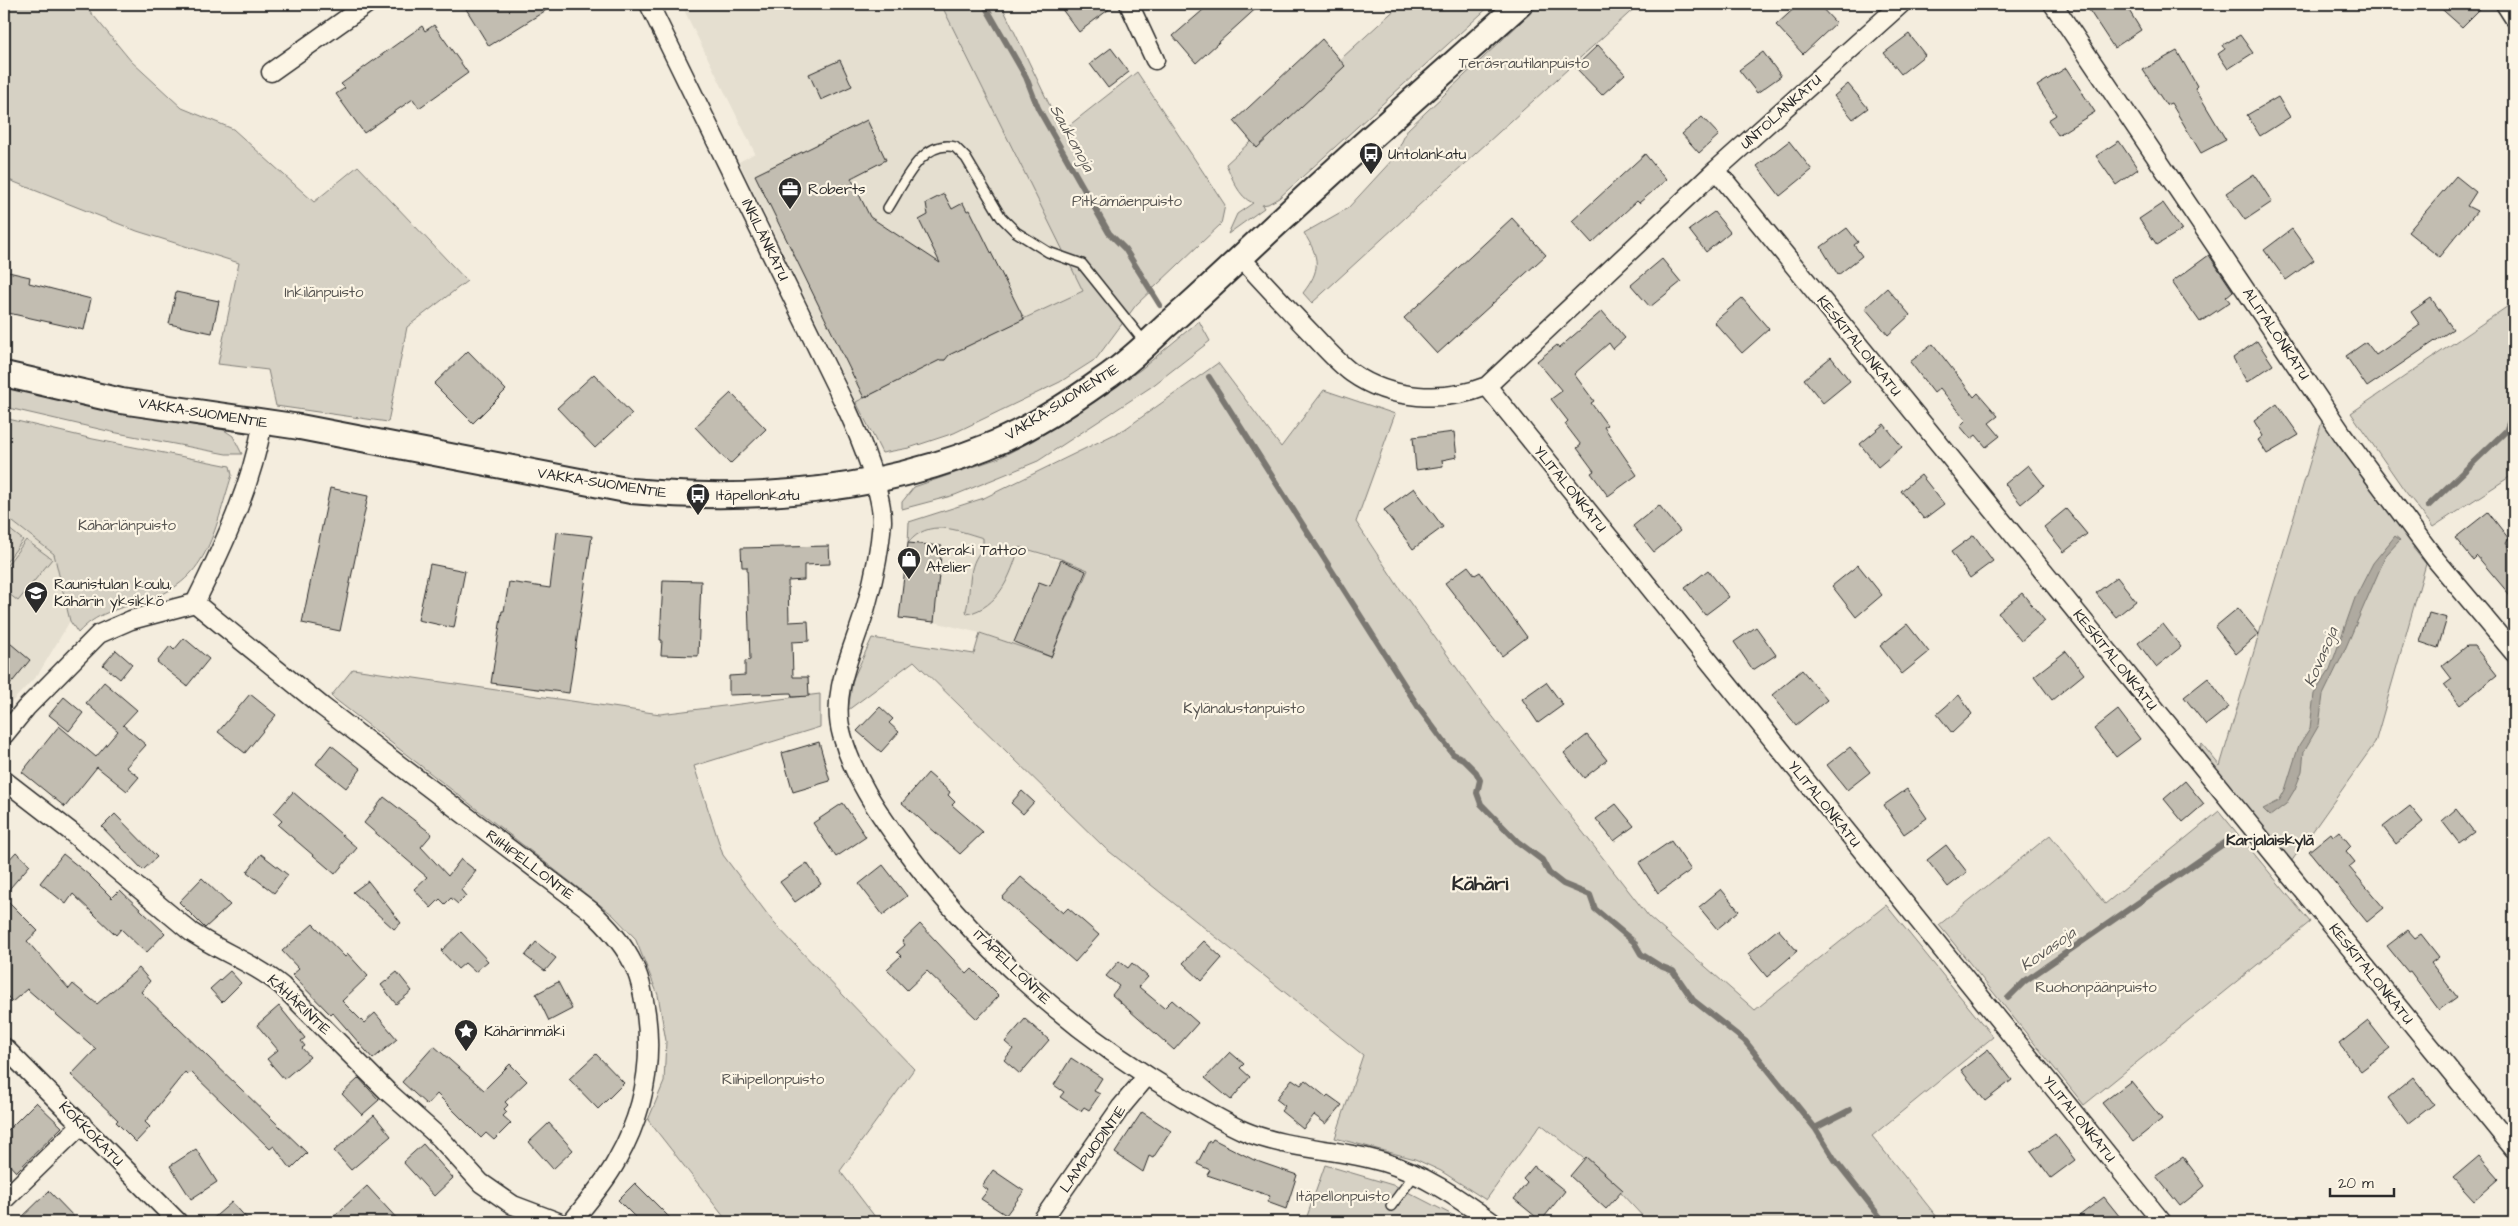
<svg xmlns="http://www.w3.org/2000/svg" width="2518" height="1226" font-family="'Architects Daughter',sans-serif">
  <style>
    .built { fill: #e5dfd0 }
    .green { fill: #d6d1c4; stroke: #807e78 }
    .water { fill: #afaaa0; stroke: #7a7771 }
    .lines { fill: none; stroke-linecap: round; stroke-linejoin: round }
    .stream { stroke: #7a7771; stroke-width: 6 }
    .building { fill: #c2bdb1; stroke: #2b2b2b }
    .lane-casing { stroke: #2b2b2b; stroke-width: 12 }
    .street-casing { stroke: #2b2b2b; stroke-width: 21 }
    .secondary-casing { stroke: #2b2b2b; stroke-width: 28 }
    .lane { stroke: #fcf5e5; stroke-width: 9 }
    .street { stroke: #fcf5e5; stroke-width: 18 }
    .secondary { stroke: #fcf5e5; stroke-width: 24 }
    .labels { text-anchor: middle; dominant-baseline: central; stroke-width: 4.5; stroke-linejoin: round; paint-order: stroke }
    .park-label { font-size: 15px; fill: #565451; stroke: #fcf5e5 }
    .street-label { font-size: 15px; fill: #2b2b2b; stroke: #fcf5e5 }
    .poi-label { font-size: 15px; fill: #2b2b2b; stroke: #fcf5e5; text-anchor: start }
    .water-label { font-size: 16px; font-style: italic; fill: #595754; stroke: #fcf5e5 }
    .neighbourhood-label { font-size: 16px; font-weight: bold; fill: #2b2b2b; stroke: #fcf5e5 }
    .district-label { font-size: 20px; font-weight: bold; fill: #2b2b2b; stroke: #fcf5e5 }
  </style>
  <rect width="100%" height="100%" fill="#f4edde"/>
  <filter id="ink" filterUnits="userSpaceOnUse"><feTurbulence type="fractalNoise" baseFrequency=".02" numOctaves="2"/><feDisplacementMap in="SourceGraphic" scale="10" xChannelSelector="R" yChannelSelector="G"/><feConvolveMatrix kernelMatrix="1 2 1 2 8 2 1 2 1" color-interpolation-filters="sRGB"/></filter>
  <g filter="url(#ink)">
    <path class="built" d="M681,4H941L1083,291L856,402L739,162L755,153Z
      M4,515L54,554L70,621L39,673L4,710Z
      M936,528L955,530L1027,550L1088,570L1051,657L984,634L934,622L899,618L908,543L920,531Z"/>
    <path class="green" d="M4,4H84L131,61L182,108L233,129L314,202L358,166L467,281L407,327L388,422L276,406L268,370L218,364L239,263L137,231L4,178Z
      M941,4H1001L1062,131L1137,72L1225,205L1221,224L1136,305L1096,359L1060,382L954,433L909,448L882,453L856,402L939,359L945,360L948,354L1083,291Z
      M1401,4H1492L1279,198L1268,204L1262,205L1264,208L1228,234L1237,214L1253,203C1238,197 1232,177 1226,164Z
      M1540,4H1639L1312,303L1303,293C1321,270 1320,258 1304,233L1348,208L1394,158L1408,129Z
      M2514,302V474L2433,527L2405,491L2351,413Z
      M1199,321L1210,341L1151,387L1038,461L955,495L902,509V502L914,487L999,458L1034,440L1140,370Z
      M1218,363L1281,447L1324,390L1395,414L1356,522L1398,586L1479,699L1649,917L1755,1010L1886,905L1993,1037L1872,1136L1941,1222H1648L1604,1175L1541,1124L1486,1200L1441,1171L1415,1159L1335,1138L1363,1055L1105,848L914,661L848,710L853,679L872,638L974,654L980,633L1051,657L1088,570L1061,559L1019,547C1011,576 999,607 967,614L966,610C972,590 966,565 983,549V538C956,530 929,518 908,543L909,522L984,498L1125,429Z
      M4,386L105,410L224,430L233,436L242,454H226L112,432L4,407Z
      M4,418L93,439L230,466L232,475C213,533 209,582 142,602C117,609 96,613 78,633L70,621L54,554L4,515Z
      M2323,418L2415,543L2413,548L2426,564L2375,743L2291,862L2280,848L2283,844L2278,837L2274,840L2200,748L2202,744L2220,766Z
      M4,525L23,540L4,565Z
      M26,540L52,559L18,601L4,590V569Z
      M353,669L660,714L820,694V727L694,766L723,855L774,923L914,1069L840,1171L879,1222H728L648,1120L664,1082L666,1041L658,995L635,938L613,915L331,696Z
      M2219,811L2310,922L2084,1105L1939,925L2050,835L2105,904Z
      M1325,1165L1396,1186L1466,1222H1305Z"/>
    <path class="water" d="M2395,536L2400,540L2386,555L2343,654L2323,695L2319,725L2304,751L2302,771L2295,789L2286,804L2270,816L2263,809L2279,801L2285,790L2299,745L2310,728L2314,694L2330,669L2355,598L2373,563Z"/>
    <g class="lines">
      <path class="stream" d="M984,4L1026,77L1038,108L1109,233L1125,249L1160,305
        M1209,377L1419,708L1453,754L1463,759L1476,772L1480,780L1477,793L1481,804L1518,842L1542,860L1549,873L1563,884L1590,895L1595,909L1634,942L1641,954L1660,966L1673,971L1693,1000L1745,1041L1815,1128L1835,1160L1884,1222
        M2428,506L2506,431L2514,410
        M2008,998L2025,981L2229,840
        M1815,1128L1850,1110"/>
    </g>
    <path class="building" d="M463,4H556L489,46Z
      M1058,4H1116L1079,32Z
      M1210,4H1261L1196,63L1173,36Z
      M1799,4H1818L1836,23L1803,54L1776,25Z
      M2100,4H2125L2141,30L2114,48L2089,10Z
      M2436,4H2485L2462,27Z
      M434,25L468,73L419,108L413,99L364,133L336,94L345,88L341,84L422,26L425,31Z
      M1909,34L1925,55L1901,74L1884,53Z
      M2240,35L2253,53L2228,69L2218,54L2225,49L2223,45Z
      M1322,39L1345,66L1257,148L1234,121Z
      M1598,45L1625,74L1602,95L1575,67Z
      M1111,48L1129,72L1108,88L1090,64Z
      M2177,51L2197,86L2195,88L2226,140L2201,153L2171,103L2166,105L2143,70Z
      M1763,52L1781,76L1757,93L1739,70Z
      M840,60L852,86L821,100L809,74Z
      M2066,68L2095,112L2058,135L2048,120L2056,115L2037,86Z
      M1848,84L1868,108L1853,119L1834,96Z
      M2278,97L2290,117L2260,136L2247,115Z
      M1702,117L1719,135L1699,153L1682,134Z
      M867,120L886,160L851,178L870,217L940,263L919,220L928,215L926,203L944,194L952,209L963,203L967,211L970,210L1024,319L949,355L945,360H940L864,398L755,175Z
      M1789,141L1812,170L1780,196L1757,166Z
      M2119,141L2138,169L2116,185L2096,156Z
      M1645,154L1666,180L1639,203L1637,201L1592,243L1572,221Z
      M2254,174L2272,202L2245,220L2226,193Z
      M2456,176L2476,192L2467,206L2477,211L2439,257L2408,232Z
      M2163,203L2182,230L2157,245L2139,219Z
      M1714,212L1730,232L1706,252L1689,230Z
      M1512,218L1546,255L1437,354L1404,318Z
      M1847,228L1858,242L1854,245L1862,256L1838,275L1821,247Z
      M2292,229L2314,260L2286,280L2264,250Z
      M2209,255L2233,291L2226,297L2230,302L2200,322L2172,282Z
      M1662,259L1681,282L1650,307L1631,285Z
      M4,271L30,277L29,283L91,299L84,330L4,312Z
      M1887,288L1910,315L1888,335L1865,308Z
      M176,292L219,301L212,333L169,324Z
      M1742,298L1769,329L1742,353L1714,322Z
      M2431,298L2453,329L2367,387L2346,356L2366,342L2376,355L2420,325L2411,312Z
      M1602,311L1625,338L1613,349L1609,343L1574,374L1594,401L1591,403L1607,425L1604,427L1637,475L1608,496L1591,473L1594,471L1577,448L1581,445L1565,424L1568,421L1551,399L1562,391L1537,361L1557,345L1559,348Z
      M2257,341L2273,365L2247,382L2233,358Z
      M1933,344L1974,397L1978,393L1998,416L1989,423L2000,436L1986,447L1976,435L1971,439L1960,426L1966,420L1940,388L1934,393L1910,362Z
      M468,351L506,390L473,423L434,384Z
      M1831,357L1850,381L1823,403L1804,379Z
      M594,374L632,414L595,448L557,408Z
      M731,393L766,429L730,464L695,427Z
      M2277,404L2299,435L2267,454L2258,440L2263,436L2254,421Z
      M1884,424L1902,447L1878,467L1860,444Z
      M1454,432L1457,457L1442,460L1443,466L1416,470L1413,437Z
      M2028,465L2044,485L2021,504L2005,484Z
      M1921,475L1944,504L1924,519L1901,491Z
      M330,488L368,496L340,631L302,623Z
      M1414,488L1443,527L1413,549L1384,510Z
      M1659,505L1680,531L1654,552L1633,526Z
      M2066,509L2087,534L2064,552L2044,527Z
      M2488,512L2509,539L2506,543L2514,557V600L2477,556L2473,560L2455,538Z
      M557,532L592,536L569,693L491,683L502,611H504L509,582L550,588Z
      M1974,535L1993,561L1970,578L1951,552Z
      M908,543L942,546L934,622L899,618Z
      M829,546L830,564L804,565V580L788,581L789,622L808,621L809,641L792,642L793,677H808L809,696L792,697L791,693L729,695V676L745,675V661L750,660L747,567H742L741,548Z
      M1061,560L1086,571L1051,657L1014,642L1039,582L1050,586Z
      M430,564L465,571L454,628L418,620Z
      M1858,565L1882,595L1856,617L1832,586Z
      M1468,566L1475,575L1480,572L1527,637L1502,656L1445,583Z
      M1708,570L1729,597L1705,615L1685,588Z
      M2117,577L2136,601L2116,617L2096,593Z
      M663,580L701,581L698,656L661,655L662,640H660Z
      M2022,593L2045,621L2021,641L1998,613Z
      M2238,608L2259,634L2236,654L2215,627Z
      M2429,613L2447,618L2438,648L2420,642Z
      M1907,624L1929,652L1902,674L1880,646Z
      M2163,624L2181,647L2156,667L2138,643Z
      M1756,627L1776,655L1753,670L1734,642Z
      M4,638L30,660L4,692Z
      M184,638L209,659L187,686L157,662L170,646L174,650Z
      M2467,646H2474L2497,675L2460,705L2444,685L2452,679L2442,666Z
      M116,650L132,664L120,679L103,665Z
      M2066,651L2084,674L2052,700L2034,676Z
      M1802,670L1827,700L1796,725L1772,695Z
      M2208,678L2229,707L2206,725L2184,697Z
      M104,682L137,710L123,725L146,745L126,767L139,777L127,791L97,767L65,807L22,772L59,726L96,757L118,731L86,703Z
      M1546,682L1563,705L1538,723L1522,699Z
      M250,694L276,715L245,753L218,732Z
      M1959,695L1972,714L1952,733L1937,714Z
      M64,697L83,713L69,731L49,715Z
      M880,707L893,719L889,723L899,732L881,752L857,731Z
      M2118,710L2140,739L2116,757L2094,729Z
      M1587,735L1607,760L1584,778L1564,753Z
      M819,742L830,781L793,792L782,753Z
      M331,745L361,769L346,788L316,764Z
      M1850,747L1870,772L1847,790L1827,765Z
      M928,773L950,792L948,795L955,802L952,805L983,832L960,854L902,803Z
      M2185,781L2204,804L2183,822L2164,799Z
      M1907,789L1927,818L1904,834L1884,805Z
      M1022,791L1034,802L1023,814L1011,803Z
      M293,792L357,848L335,874L278,825L282,821L274,814Z
      M384,797L432,834L421,847L448,876L461,859L476,871L461,890L466,896L458,904L451,898L445,904L440,899L431,908L414,889L427,877L364,823Z
      M843,803L866,837L836,857L813,823Z
      M1616,804L1634,826L1614,841L1596,819Z
      M2410,806L2423,822L2396,844L2383,827Z
      M2456,809L2474,832L2459,843L2442,821Z
      M115,814L157,857L143,870L102,827Z
      M2339,831L2351,846L2346,851L2355,862L2349,867L2384,908L2367,922L2309,851L2331,833L2333,836Z
      M1671,841L1691,870L1658,893L1639,863Z
      M1946,845L1967,872L1948,887L1927,860Z
      M16,852L30,865L4,895V865Z
      M63,854L89,875L112,898L120,890L165,933L146,953L121,929L116,935L73,894L66,904L40,883Z
      M261,854L288,875L274,893L247,872Z
      M807,863L821,884L795,902L780,882Z
      M883,865L907,896L883,915L859,884Z
      M1021,877L1063,913L1068,908L1099,935L1075,962L1002,898Z
      M202,878L230,905L205,928L179,902Z
      M368,881L401,923L394,929L353,892Z
      M1721,889L1739,911L1717,929L1699,907Z
      M4,897L38,931L27,941L69,989L73,984L97,1004L139,968L150,981L141,992L307,1153L291,1169L274,1146L270,1149L191,1072L188,1075L185,1072L145,1122L150,1127L136,1142L116,1122L118,1120L71,1075L96,1049L27,989L12,1002L4,992Z
      M313,924L345,957L348,954L368,976L342,1001L364,1023L375,1013L397,1039L373,1059L332,1012L330,1014L292,975L299,969L282,951Z
      M920,924L967,974L972,969L999,996L977,1019L927,971L907,990L887,969L901,956L897,952L905,945L902,941Z
      M1778,929L1797,951L1767,977L1748,954Z
      M2408,930L2415,938L2421,934L2439,957L2431,963L2457,997L2439,1010L2410,971L2408,972L2387,946Z
      M461,932L488,961L475,972L465,963L458,969L441,951Z
      M1204,941L1222,958L1202,981L1183,963Z
      M536,942L556,958L545,971L525,956Z
      M1119,961L1128,968L1132,963L1148,977L1139,987L1164,1008L1172,1000L1198,1023L1174,1050L1112,995L1119,986L1106,976Z
      M230,971L241,983L222,1002L210,989Z
      M397,972L412,991L396,1004L381,985Z
      M558,982L572,1009L549,1021L536,994Z
      M279,1006L305,1038L301,1041L305,1046L302,1048L310,1057L284,1079L267,1059L278,1050L257,1025Z
      M1025,1019L1049,1040L1020,1074L1004,1060L1013,1049L1005,1042Z
      M2368,1021L2390,1049L2361,1071L2339,1044Z
      M434,1046L484,1090L510,1064L527,1081L505,1102L508,1105L504,1109L507,1112L503,1116L511,1123L494,1140L486,1133L481,1138L437,1094L427,1105L402,1082Z
      M1988,1049L2012,1080L1985,1101L1961,1070Z
      M1230,1052L1244,1064L1240,1068L1250,1077L1231,1100L1205,1078Z
      M596,1054L624,1083L598,1109L569,1079Z
      M1071,1058L1102,1078L1094,1091L1100,1094L1089,1110L1084,1107L1081,1111L1060,1097L1064,1092L1054,1085Z
      M2413,1077L2434,1104L2408,1124L2388,1098Z
      M359,1078L379,1100L362,1115L342,1094Z
      M1292,1079L1301,1085L1305,1080L1326,1097L1328,1095L1342,1105L1326,1124L1314,1115L1303,1129L1281,1111L1285,1106L1276,1099Z
      M2131,1081L2162,1119L2133,1142L2102,1103Z
      M36,1102L62,1127L16,1172L4,1159V1134Z
      M1142,1112L1171,1131L1153,1158L1149,1156L1143,1172L1115,1153Z
      M374,1115L391,1136L351,1170L334,1151Z
      M549,1123L573,1150L553,1169L529,1142Z
      M2055,1134L2075,1160L2051,1178L2031,1151Z
      M1213,1139L1254,1160L1297,1175L1286,1209L1267,1202L1270,1196L1207,1175L1210,1170L1197,1164L1209,1141L1211,1142Z
      M423,1144L453,1178L434,1196L403,1162Z
      M196,1149L217,1182L191,1199L170,1166Z
      M2479,1156L2499,1179L2474,1201L2453,1178Z
      M1586,1157L1623,1190L1606,1209L1570,1176Z
      M2183,1157L2205,1186L2180,1206L2156,1176Z
      M1534,1166L1565,1191L1541,1221L1514,1199L1527,1183L1523,1179Z
      M993,1170L1024,1191L1006,1215L981,1199L988,1190L982,1186Z
      M635,1183L674,1222H640L618,1200Z
      M367,1186L400,1222H328Z
      M49,1191L79,1222H17Z
      M2104,1197L2124,1222H2071Z
      M232,1202L250,1222H209Z"/>
    <g class="lines">
      <g class="lane-casing">
        <path id="lane" d="M888,208C903,185 921,139 955,147L966,158L1001,217L1016,232L1048,252L1082,264L1146,344
          M1391,1206L1415,1174"/>
      </g>
      <g class="street-casing">
        <path id="street" d="M649,4L847,409C859,435 883,493 882,522C880,548 874,578 867,603C856,646 829,690 842,735C853,776 877,811 901,844C974,945 1070,1031 1177,1094C1199,1107 1221,1121 1244,1131C1289,1150 1338,1148 1383,1162C1424,1174 1458,1198 1492,1222
          M1129,4L1155,60
          M2053,4L2343,435L2436,560L2514,653
          M2505,4L2514,18
          M271,72L367,4
          M1716,170L2514,1149
          M1241,258C1264,283 1288,309 1311,333C1324,347 1337,362 1352,373C1390,400 1444,403 1487,386L1716,170L1901,4
          M1487,386L2162,1222
          M195,603L323,707L591,911C606,925 620,940 630,958C640,975 643,993 646,1013C653,1065 643,1114 617,1160C606,1182 587,1202 572,1222
          M4,735L26,708L99,634L131,620L195,603C224,545 251,487 263,422
          M4,780L70,831L191,932C221,952 254,963 282,986L387,1091L440,1138L481,1183L513,1205L558,1222
          M4,1047L178,1222
          M4,1200L82,1124
          M1041,1222L1121,1107L1147,1076"/>
      </g>
      <g class="secondary-casing">
        <path id="secondary" d="M4,374L121,401L300,427L631,491C751,502 874,492 986,447C1027,431 1066,406 1101,381C1125,365 1146,345 1166,326C1206,291 1244,254 1283,218C1361,145 1441,75 1520,4"/>
      </g>
      <use href="#lane" class="lane"/>
      <use href="#street" class="street"/>
      <use href="#secondary" class="secondary"/>
    </g>
  </g>
  <defs>
    <g id="bus-pin" transform="scale(1.25)"><path d="M0 17L-7.5 6A9.5 9.5 0 1 1 7.5 6Z" fill="#2b2b2b" stroke="#fcf5e5"/><path d="M-5-6H5V4H4V6H2V4H-2V6H-4V4H-5ZM-3.5-4V0h7V-4ZM-3.5 1.2v1.5H-2V1.2ZM2 1.2v1.5H3.5V1.2Z" fill="#fff"/></g>
    <g id="office-pin" transform="scale(1.25)"><path d="M0 17L-7.5 6A9.5 9.5 0 1 1 7.5 6Z" fill="#2b2b2b" stroke="#fcf5e5"/><path d="M-6-3h4V-5.5h4V-3h4V5H-6ZM-1-4.5V-3h2v-1.5ZM-6 0V1H6V0Z" fill="#fff"/></g>
    <g id="shop-pin" transform="scale(1.25)"><path d="M0 17L-7.5 6A9.5 9.5 0 1 1 7.5 6Z" fill="#2b2b2b" stroke="#fcf5e5"/><path d="M-5-2.5h2.3a2.7 3.5 0 0 1 5.4 0H5L5.5 6h-11ZM-1.5-2.5h3a1.5 2.3 0 0 0-3 0Z" fill="#fff"/></g>
    <g id="school-pin" transform="scale(1.25)"><path d="M0 17L-7.5 6A9.5 9.5 0 1 1 7.5 6Z" fill="#2b2b2b" stroke="#fcf5e5"/><path d="M0-5L7-2L0 1L-7-2ZM-4 1L0 2.5L4 1V4Q0 6-4 4Z" fill="#fff"/></g>
    <g id="sight-pin" transform="scale(1.25)"><path d="M0 17L-7.5 6A9.5 9.5 0 1 1 7.5 6Z" fill="#2b2b2b" stroke="#fcf5e5"/><path d="M0-6L1.8-2.2L6-1.7L2.9 1.2L3.7 5.4L0 3.3L-3.7 5.4L-2.9 1.2L-6-1.7L-1.8-2.2Z" fill="#fff"/></g>
  </defs>
  <g fill-rule="evenodd">
    <use href="#bus-pin" x="1371" y="154"/>
    <use href="#office-pin" x="790" y="189"/>
    <use href="#bus-pin" x="698" y="495"/>
    <use href="#shop-pin" x="909" y="559"/>
    <use href="#school-pin" x="36" y="593"/>
    <use href="#sight-pin" x="466" y="1031"/>
  </g>
  <g class="labels">
    <g class="park-label">
      <text x="1524" y="63">Teräsrautilanpuisto</text>
      <text x="1127" y="201">Pitkämäenpuisto</text>
      <text x="324" y="292">Inkilänpuisto</text>
      <text x="127" y="525">Kähärlänpuisto</text>
      <text x="1244" y="708">Kylänalustanpuisto</text>
      <text x="2096" y="987">Ruohonpäänpuisto</text>
      <text x="773" y="1079">Riihipellonpuisto</text>
      <text x="1343" y="1196">Itäpellonpuisto</text>
    </g>
    <g class="street-label">
      <text transform="translate(1781 112) rotate(-42)">UNTOLANKATU</text>
      <text transform="translate(765 240) rotate(64)">INKILÄNKATU</text>
      <text transform="translate(2276 334) rotate(56)">ALITALONKATU</text>
      <text transform="translate(1859 346) rotate(51)">KESKITALONKATU</text>
      <text transform="translate(1062 402) rotate(-32)">VAKKA-SUOMENTIE</text>
      <text transform="translate(203 413) rotate(9)">VAKKA-SUOMENTIE</text>
      <text transform="translate(602 483) rotate(9)">VAKKA-SUOMENTIE</text>
      <text transform="translate(1570 489) rotate(51)">YLITALONKATU</text>
      <text transform="translate(2115 660) rotate(51)">KESKITALONKATU</text>
      <text transform="translate(1824 804) rotate(51)">YLITALONKATU</text>
      <text transform="translate(530 865) rotate(37)">RIIHIPELLONTIE</text>
      <text transform="translate(1012 967) rotate(44)">ITÄPELLONTIE</text>
      <text transform="translate(2371 974) rotate(51)">KESKITALONKATU</text>
      <text transform="translate(299 1005) rotate(43)">KÄHÄRINTIE</text>
      <text transform="translate(2079 1119) rotate(51)">YLITALONKATU</text>
      <text transform="translate(91 1134) rotate(45)">KOKKOKATU</text>
      <text transform="translate(1093 1149) rotate(-55)">LAMPUODINTIE</text>
    </g>
    <g class="poi-label">
      <text x="1388" y="154">Untolankatu</text>
      <text x="808" y="189">Roberts</text>
      <text x="716" y="495">Itäpellonkatu</text>
      <text x="926" y="550">Meraki Tattoo<tspan x="926" dy="17">Atelier</tspan></text>
      <text x="54" y="584">Raunistulan koulu,<tspan x="54" dy="17">Kähärin yksikkö</tspan></text>
      <text x="484" y="1031">Kähärinmäki</text>
    </g>
    <g class="water-label">
      <text transform="translate(1072 138) rotate(61)">Saukonoja</text>
      <text transform="translate(2321 657) rotate(-67)">Kovasoja</text>
      <text transform="translate(2048 949) rotate(-35)">Kovasoja</text>
    </g>
    <g class="neighbourhood-label">
      <text x="2270" y="840">Karjalaiskylä</text>
    </g>
    <g class="district-label">
      <text x="1480" y="884">Kähäri</text>
    </g>
  </g>
  <rect width="2518" height="1226" fill="none" stroke="#fcf5e5" stroke-width="20"/>
  <rect x="10" y="10" width="2498" height="1206" fill="none" stroke="#2b2b2b" stroke-width="2" filter="url(#ink)"/>
  <path d="M2330 1188v8h64v-8" fill="none" stroke="#2b2b2b" stroke-width="2.5"/>
  <text x="2338" y="1188" font-size="15" fill="#2b2b2b" stroke="#fcf5e5" stroke-width="4" paint-order="stroke">20 m</text>
</svg>
